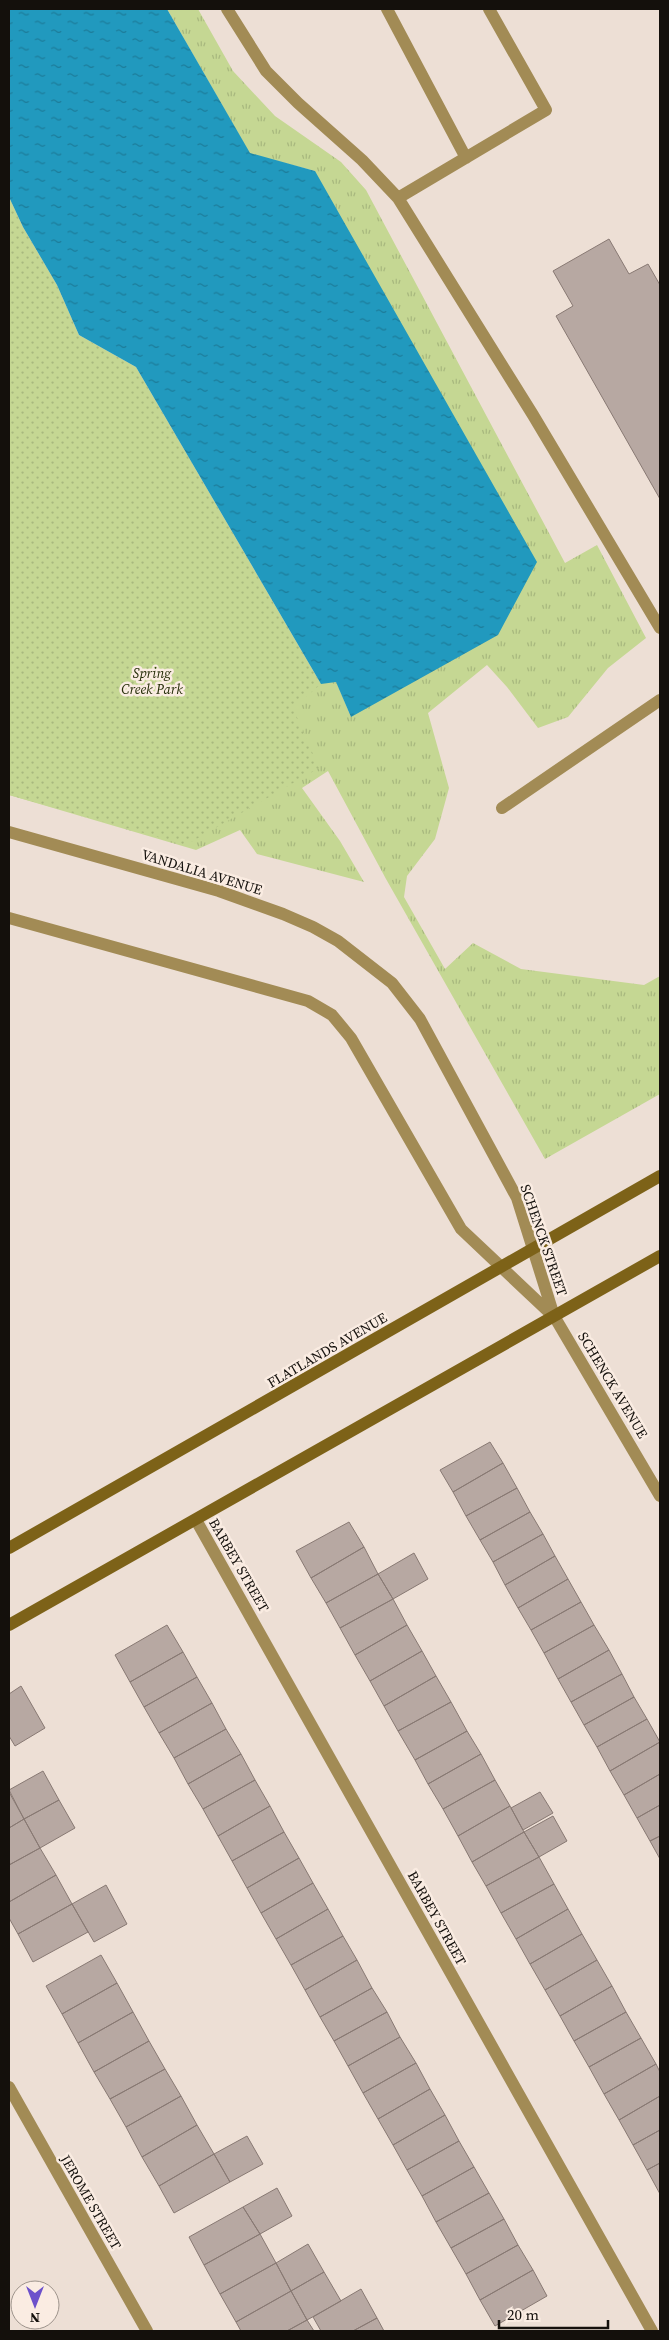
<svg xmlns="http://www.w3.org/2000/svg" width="669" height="2340" font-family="'Source Serif 4',serif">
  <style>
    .grass { fill: url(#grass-tufts) }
    .park { fill: url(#park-dots) }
    .water { fill: url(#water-ripples) }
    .building { fill: #b7a8a2; stroke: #887973 }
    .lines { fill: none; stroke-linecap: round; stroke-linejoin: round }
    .service { stroke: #a28b55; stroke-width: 12 }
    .minor { stroke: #a28b55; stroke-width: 12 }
    .secondary { stroke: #7d6218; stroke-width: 12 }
    .labels { text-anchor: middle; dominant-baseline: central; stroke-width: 5; stroke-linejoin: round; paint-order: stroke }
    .park-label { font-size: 14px; font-style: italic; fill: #252d08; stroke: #faece2 }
    .street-label { font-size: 14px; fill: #14100c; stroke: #faece2 }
  </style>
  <defs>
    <pattern id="grass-tufts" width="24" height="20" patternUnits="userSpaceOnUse" patternTransform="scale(1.25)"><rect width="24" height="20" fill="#c5d793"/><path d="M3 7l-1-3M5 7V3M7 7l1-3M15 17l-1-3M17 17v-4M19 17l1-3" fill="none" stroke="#a8b87e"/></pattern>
    <pattern id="park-dots" width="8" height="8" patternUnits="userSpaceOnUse" patternTransform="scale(1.25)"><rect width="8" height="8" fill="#c5d793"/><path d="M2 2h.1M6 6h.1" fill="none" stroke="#a8b87e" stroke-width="1.8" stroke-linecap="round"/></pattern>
    <pattern id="water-ripples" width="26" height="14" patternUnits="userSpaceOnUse" patternTransform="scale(1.25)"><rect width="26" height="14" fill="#2199be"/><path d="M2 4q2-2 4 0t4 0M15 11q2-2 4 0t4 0" fill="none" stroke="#1c7b99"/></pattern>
  </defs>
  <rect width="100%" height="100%" fill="#eddfd5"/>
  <path class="grass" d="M167,9H198L233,71L275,116L341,162L366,190L565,563L597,545L646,638L608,668L568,717L538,728L507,687L487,665L428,713L449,788L435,839L407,876L404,897L445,969L473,943L521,969L644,985L660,976V1094L545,1159L386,879L328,771L302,788L340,841L364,882L257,854L240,830L196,850L9,795V464L294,685L336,681L351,717L315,171L250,154Z"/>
  <path class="park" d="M9,197L23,227L57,285L79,335L136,367L321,684L293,708L319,768L186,845L9,795Z"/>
  <path class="water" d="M9,9H167L250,153L315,171L537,562L498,635L351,717L336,682L321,684L136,367L79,335L57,285L23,227L9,197Z"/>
  <path class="building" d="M609,239L629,274L648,264L660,285V499L556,316L573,306L553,271Z
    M490,1442L503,1463L453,1492L440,1470Z
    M503,1463L517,1488L466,1516L453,1492Z
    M517,1488L530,1512L480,1540L466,1516Z
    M530,1512L543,1534L493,1562L480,1540Z
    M349,1522L364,1547L311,1578L296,1551Z
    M543,1534L555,1556L505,1585L493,1562Z
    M364,1547L378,1574L326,1603L311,1578Z
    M414,1553L428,1579L393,1599L378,1574Z
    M555,1556L568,1579L518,1608L505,1585Z
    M378,1574L393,1599L340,1628L326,1603Z
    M568,1579L581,1602L531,1630L518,1608Z
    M393,1599L407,1625L355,1655L340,1628Z
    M581,1602L594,1625L544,1653L531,1630Z
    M167,1625L183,1652L130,1682L115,1655Z
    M407,1625L422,1651L370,1681L355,1655Z
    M594,1625L609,1650L558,1679L544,1653Z
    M609,1650L622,1674L571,1702L558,1679Z
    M422,1651L436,1676L384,1706L370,1681Z
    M183,1652L197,1677L144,1707L130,1682Z
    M622,1674L634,1697L584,1725L571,1702Z
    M436,1676L451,1702L398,1731L384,1706Z
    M197,1677L212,1703L159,1733L144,1707Z
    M21,1686L45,1728L15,1746L9,1736V1694Z
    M634,1697L647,1719L597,1747L584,1725Z
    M451,1702L467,1731L415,1760L398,1731Z
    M212,1703L226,1729L174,1758L159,1733Z
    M647,1719L660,1742L610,1771L597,1747Z
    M226,1729L241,1754L188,1784L174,1758Z
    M467,1731L481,1754L428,1784L415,1760Z
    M660,1742V1774L624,1795L610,1771Z
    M241,1754L255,1780L203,1809L188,1784Z
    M481,1754L495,1780L443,1809L428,1784Z
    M43,1771L59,1800L24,1819L9,1790Z
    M660,1774V1805L637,1818L624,1795Z
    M255,1780L270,1806L218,1836L203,1809Z
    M495,1780L510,1806L458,1836L443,1809Z
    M9,1792L24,1819L9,1828Z
    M540,1792L553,1813L523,1830L511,1808Z
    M59,1800L75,1828L40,1848L24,1819Z
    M660,1805V1836L650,1841L637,1818Z
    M270,1806L284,1832L232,1861L218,1836Z
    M510,1806L524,1832L472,1862L458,1836Z
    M553,1816L567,1841L539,1857L524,1832Z
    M24,1819L40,1848L9,1865V1828Z
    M284,1832L299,1858L247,1888L232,1861Z
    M524,1832L539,1857L486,1886L472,1862Z
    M660,1836V1859L650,1841Z
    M40,1848L56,1875L9,1902V1865Z
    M539,1857L554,1884L501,1913L486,1886Z
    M299,1858L313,1883L261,1913L247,1888Z
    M56,1875L72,1904L18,1934L9,1918V1902Z
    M313,1883L328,1909L276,1939L261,1913Z
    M554,1884L568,1909L516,1939L501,1913Z
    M106,1885L127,1924L94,1942L72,1904Z
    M72,1904L88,1932L33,1962L18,1934Z
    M328,1909L343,1936L291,1965L276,1939Z
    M568,1909L582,1934L530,1964L516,1939Z
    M582,1934L597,1960L545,1990L530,1964Z
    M343,1936L357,1960L305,1990L291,1965Z
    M101,1955L117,1983L62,2014L46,1986Z
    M357,1960L372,1988L320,2017L305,1990Z
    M597,1960L612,1986L560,2016L545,1990Z
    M117,1983L133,2012L78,2043L62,2014Z
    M612,1986L626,2012L574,2041L560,2016Z
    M372,1988L387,2012L334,2041L320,2017Z
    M133,2012L149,2041L94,2072L78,2043Z
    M387,2012L400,2037L348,2066L334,2041Z
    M626,2012L641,2038L589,2067L574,2041Z
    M400,2037L416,2063L363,2093L348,2066Z
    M641,2038L656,2064L604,2094L589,2067Z
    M149,2041L165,2069L110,2099L94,2072Z
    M416,2063L430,2089L378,2119L363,2093Z
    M656,2064L660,2072V2096L619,2120L604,2094Z
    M165,2069L181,2096L126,2127L110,2099Z
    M430,2089L445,2115L393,2145L378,2119Z
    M181,2096L197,2125L142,2157L126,2127Z
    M660,2096V2130L633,2145L619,2120Z
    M445,2115L459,2141L407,2170L393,2145Z
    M197,2125L214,2154L159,2186L142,2157Z
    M660,2130V2163L647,2170L633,2145Z
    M247,2136L263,2164L230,2182L214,2154Z
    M459,2141L474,2167L422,2196L407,2170Z
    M214,2154L230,2182L174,2213L159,2186Z
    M660,2163V2194L647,2170Z
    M474,2167L489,2193L436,2222L422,2196Z
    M277,2188L292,2216L260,2234L243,2207Z
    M489,2193L504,2219L451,2248L436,2222Z
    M243,2207L260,2234L204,2265L189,2237Z
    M504,2219L518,2245L466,2274L451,2248Z
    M260,2234L276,2263L220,2294L204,2265Z
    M308,2244L324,2272L291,2291L276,2263Z
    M518,2245L533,2270L480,2300L466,2274Z
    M276,2263L291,2291L236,2322L220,2294Z
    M533,2270L547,2296L495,2326L480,2300Z
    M324,2272L341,2301L307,2320L291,2291Z
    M361,2289L377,2318L353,2331H321L313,2317Z
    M291,2291L307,2320L287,2331H241L236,2322Z
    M377,2318L384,2331H353Z
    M307,2320L314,2331H287Z"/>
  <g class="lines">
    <path class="service" d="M227,9L266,71L298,103L362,160L398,198L533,415L660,628
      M387,9L466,158
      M398,198L546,110L489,9
      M502,808L660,700"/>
    <path class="minor" d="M9,832L219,891L283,914L313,927L338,941L392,983L420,1019L517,1198L554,1316L660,1496
      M9,918L308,1001L332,1015L351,1038L461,1229L552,1315
      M196,1520L652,2331
      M9,2087L147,2331"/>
    <path class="secondary" d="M9,1548L660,1176
      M9,1625L660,1256"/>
  </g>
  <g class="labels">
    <g class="park-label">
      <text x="152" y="673">Spring<tspan x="152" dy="16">Creek Park</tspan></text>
    </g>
    <g class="street-label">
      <text transform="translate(202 872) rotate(17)">VANDALIA AVENUE</text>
      <text transform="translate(544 1240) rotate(71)">SCHENCK STREET</text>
      <text transform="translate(327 1350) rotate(-30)">FLATLANDS AVENUE</text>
      <text transform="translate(613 1385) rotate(59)">SCHENCK AVENUE</text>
      <text transform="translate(239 1565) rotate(60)">BARBEY STREET</text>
      <text transform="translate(437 1918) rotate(61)">BARBEY STREET</text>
      <text transform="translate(91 2202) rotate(60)">JEROME STREET</text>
    </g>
  </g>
  <rect width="669" height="2340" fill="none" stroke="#14100c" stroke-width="20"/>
  <g transform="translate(35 2305) rotate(180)"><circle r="24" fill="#faece2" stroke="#9e948c"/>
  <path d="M0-4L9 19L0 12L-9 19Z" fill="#6c51cb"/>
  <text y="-8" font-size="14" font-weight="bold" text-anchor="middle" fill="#14100c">N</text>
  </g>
  <path d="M499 2320v8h109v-8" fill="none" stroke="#14100c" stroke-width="2.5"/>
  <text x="507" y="2320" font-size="15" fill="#14100c" stroke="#faece2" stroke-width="4" paint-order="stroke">20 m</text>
</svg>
